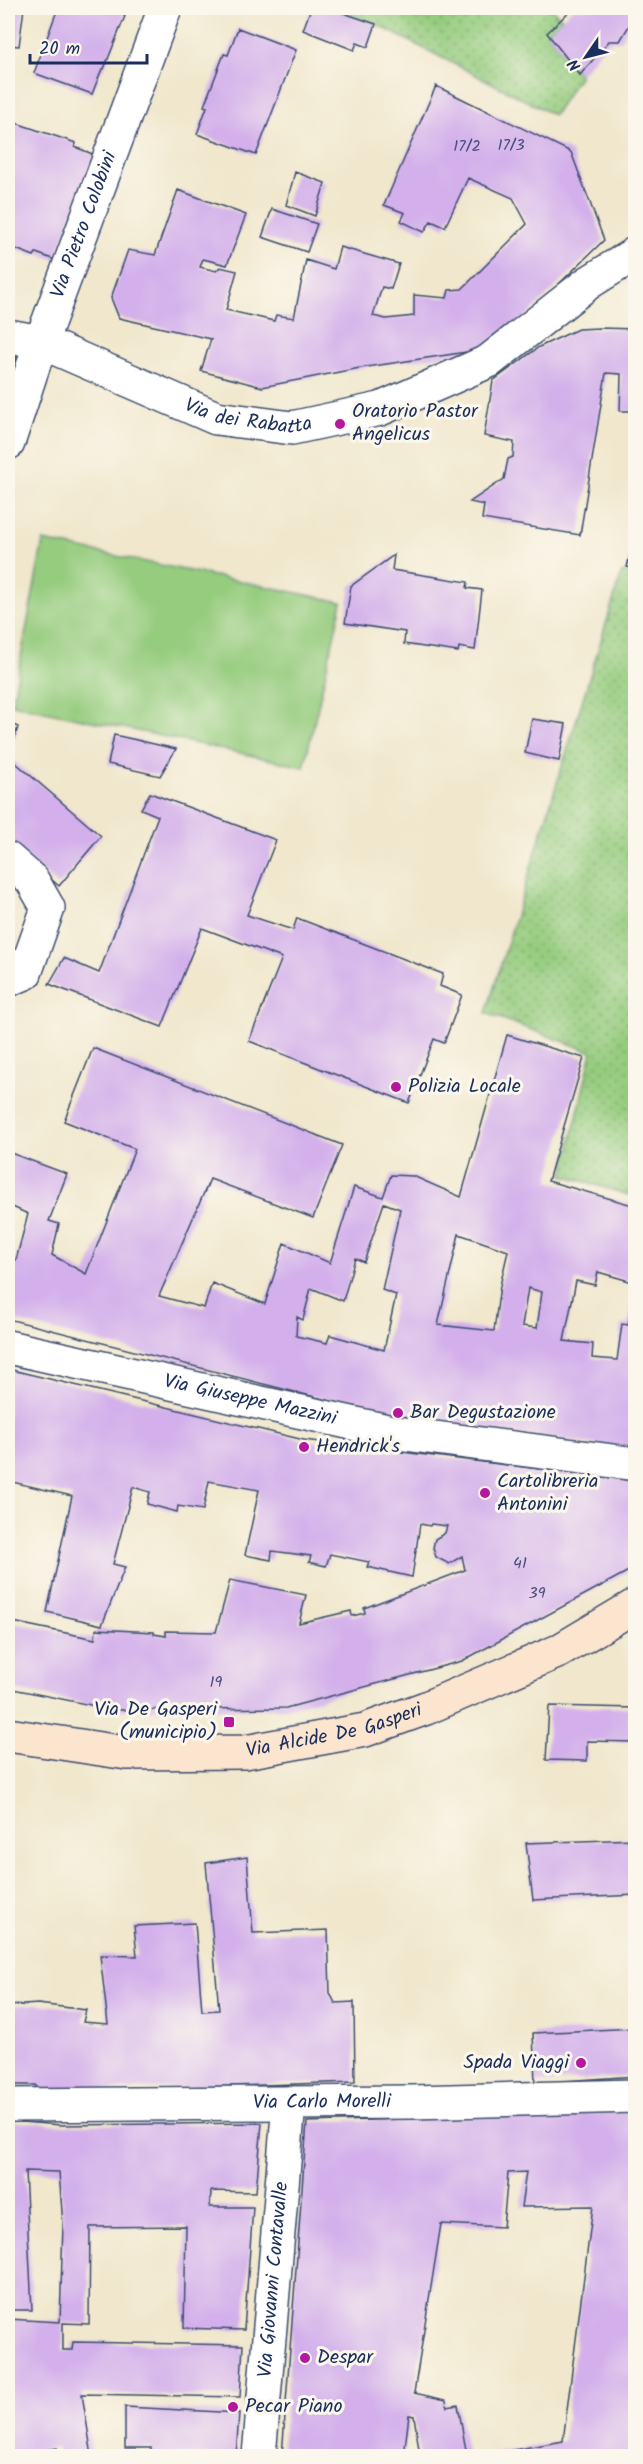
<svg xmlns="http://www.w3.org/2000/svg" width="643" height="2464" font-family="Kalam,sans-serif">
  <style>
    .green { fill: #95cc7e; stroke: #587e6e; stroke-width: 1.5 }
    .garden { fill: url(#garden-dots); stroke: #587e6e; stroke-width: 1.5 }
    .building { fill: #d3b0eb; fill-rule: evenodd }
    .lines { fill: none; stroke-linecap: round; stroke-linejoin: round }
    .street-casing { stroke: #3b4b6e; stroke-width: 36 }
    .secondary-casing { stroke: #3b4b6e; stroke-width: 36 }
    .street { stroke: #fff; stroke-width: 33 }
    .secondary { stroke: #fce5cf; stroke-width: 33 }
    .poi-dot { fill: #b5179e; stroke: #fbf7ec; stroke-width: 2 }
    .labels { text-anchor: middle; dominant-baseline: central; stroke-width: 6; stroke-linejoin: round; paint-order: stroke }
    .number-label { font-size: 16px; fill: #494f81 }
    .street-label { font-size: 20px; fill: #1b2f5e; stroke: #fbf7ec }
    .poi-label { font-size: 20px; fill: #1b2f5e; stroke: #fbf7ec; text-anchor: start }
  </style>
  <defs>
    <pattern id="garden-dots" width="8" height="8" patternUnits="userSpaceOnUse" patternTransform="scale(1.5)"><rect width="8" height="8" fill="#95cc7e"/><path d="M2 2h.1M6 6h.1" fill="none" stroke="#79a66a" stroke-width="1.8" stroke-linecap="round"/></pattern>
  </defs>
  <rect width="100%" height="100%" fill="#fbf7ec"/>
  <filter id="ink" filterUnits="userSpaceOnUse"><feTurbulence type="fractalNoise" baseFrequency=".0167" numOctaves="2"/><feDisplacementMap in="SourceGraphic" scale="12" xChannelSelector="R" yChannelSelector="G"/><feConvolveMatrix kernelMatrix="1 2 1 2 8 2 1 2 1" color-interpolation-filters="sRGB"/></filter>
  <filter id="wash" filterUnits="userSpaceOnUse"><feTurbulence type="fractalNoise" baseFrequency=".008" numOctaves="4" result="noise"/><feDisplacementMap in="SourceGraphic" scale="24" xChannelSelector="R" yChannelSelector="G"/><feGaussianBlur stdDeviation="1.35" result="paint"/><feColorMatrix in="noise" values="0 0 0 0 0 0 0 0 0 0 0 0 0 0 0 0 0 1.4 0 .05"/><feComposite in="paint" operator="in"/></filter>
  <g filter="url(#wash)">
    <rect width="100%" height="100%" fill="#f0e7cc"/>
    <path class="green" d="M43,541L342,602L304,767L12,704Z"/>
    <path class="garden" d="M329,8H551L562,19L547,33L580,75L554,115L376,24Z
      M622,572L636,575L635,1197L563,1175L592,1052L486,1013Z"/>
    <g id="blocks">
      <path class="building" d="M8,8H24L19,46L8,45Z
        M58,8H125L123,15L125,16L104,69H102L92,94L34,73Z
        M311,8H329L376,24L368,47L357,43L354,50L303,30Z
        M573,8H636V14L620,41H609L580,75L547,33Z
        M238,28L296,50L256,155L197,134L207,107L204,106L224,54L228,55Z
        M436,86L571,152L604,240L518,324L480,350L360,368L262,387L201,371L211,339L119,318L111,298L128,250L155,255L178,190L246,215L227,265L203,259L200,267L216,271L220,267L237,271L226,310L274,321L276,315L294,318L306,260L334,269L340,247L399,264L391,289L382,287L373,316L386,319L414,316V295L447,298L449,290L462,289L527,224L513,198L468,178L445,227L431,221L424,232L401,221L405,213L384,205Z
        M16,123L76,143L75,147L95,155L55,260L36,253L34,256L8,246V144Z
        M295,172L325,183L315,216L286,205Z
        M272,209L317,224L307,252L262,237Z
        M600,328L636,329V411H620L621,374L606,373L580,535L482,519L484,505L470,502L504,479L508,459L513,457L514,442L484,436L493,381L539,347L578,329Z
        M8,355L17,357L8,377Z
        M635,535H636V569L627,567Z
        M394,555L392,570L468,582L467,588L482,590L475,650L459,647L458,652L404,644L405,632L345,623L351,586Z
        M532,719L566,724L559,761L525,753Z
        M8,723L18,727L9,757L101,836L59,886L8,842Z
        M114,735L132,739L176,749L160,776L108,764Z
        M150,793L276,840L247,915L293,930L297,918L443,974L440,986L462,995L444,1043L434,1039L409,1103L249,1041L282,958L202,928L162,1027L49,984L64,958L99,973L158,816L141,809Z
        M507,1035L584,1058L548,1181L636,1206V1283L598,1272L595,1285L576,1281L564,1341L593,1344L592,1358L617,1360L622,1324L628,1325L636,1284V1446L631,1449L402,1419L8,1319V1258L16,1260L28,1214L8,1205V1152L67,1174L49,1221L59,1224L52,1255L86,1274L135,1149L64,1121L93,1048L342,1145L313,1218L210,1179L159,1296L204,1308L212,1283L265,1304L284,1243L330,1263L354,1187L383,1197L391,1175L413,1176L461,1197ZM384,1203L400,1209L382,1290L396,1295L384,1350L330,1335L327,1343L296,1336L297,1317L303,1320L311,1288L343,1301L355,1258L364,1262ZM459,1234L508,1251L500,1286L494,1331L438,1325ZM528,1288L542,1292L537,1328L522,1326Z
        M8,1369L304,1440L636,1481V1567L462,1661L286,1708L115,1710L8,1688V1621L95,1639L96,1629L154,1632V1634L166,1636V1631L216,1632L230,1580L306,1595L299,1623L351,1611L352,1616L365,1613L364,1608L465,1570L462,1556L449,1564L436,1557L433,1548L435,1539L445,1533L447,1526L431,1524L430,1526L420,1524L412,1577L367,1567L369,1562L330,1554L326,1566L309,1562L311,1556L272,1551L271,1560L245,1555L259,1490L209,1481L203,1510L178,1506L177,1512L147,1504L150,1492L133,1487L113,1564L125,1567L102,1625L47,1612L72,1496L8,1481Z
        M549,1706L636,1708V1742L587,1741V1761L546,1760Z
        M636,1839V1895L533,1900L526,1843Z
        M247,1857L253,1933L328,1930L330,1993L335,2003L354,2002L355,2082L37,2092L36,2085H8V2006L38,2004L86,2010L83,2022L108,2024L100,1955L137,1956L134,1926L195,1923L202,2011L219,2010L206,1863Z
        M636,2028V2076L535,2083L533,2033Z
        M636,2112V2456H480L563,2441L593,2206L521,2207L526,2172L508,2173L503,2227L441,2224L414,2393L446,2400L447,2407L458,2405L467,2456H420L414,2416L409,2415L404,2456H282L307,2122Z
        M8,2121L61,2125L262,2123L256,2192L211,2191L210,2207H253L244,2330L184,2328L186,2226L90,2227L89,2324L63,2323V2350H72L73,2342L243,2345L240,2397L82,2394L92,2456H58L57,2448L8,2456V2319L60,2322L63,2225L59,2172L25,2171L32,2310H8Z
        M125,2407L239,2413L236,2456H150L151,2448H125Z"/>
    </g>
  </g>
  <g filter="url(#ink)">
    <use href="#blocks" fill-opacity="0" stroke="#3b4b6e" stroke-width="1.5"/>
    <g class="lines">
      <g class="street-casing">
        <g id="street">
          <path id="s1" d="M8,336L41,342L216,418L292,428L380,409L489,361L588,283L636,253"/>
          <path id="s2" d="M8,443L41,342L165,8"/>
          <path d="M8,859L32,880L48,908L25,973L8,980"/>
          <path id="s3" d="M8,1347L397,1433L636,1464"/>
          <path id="s4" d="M8,2105L412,2102L636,2096"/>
          <path id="s5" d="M259,2456L289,2103"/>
        </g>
      </g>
      <g class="secondary-casing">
        <g id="secondary">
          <path id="s6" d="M8,1735L127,1753L245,1752L365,1730L426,1708L559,1651L636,1605"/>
        </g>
      </g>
      <use href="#street" class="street"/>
      <use href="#secondary" class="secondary"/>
    </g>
  </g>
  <g class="poi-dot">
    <circle cx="340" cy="424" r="6"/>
    <circle cx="396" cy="1087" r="6"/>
    <circle cx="398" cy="1413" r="6"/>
    <circle cx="304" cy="1447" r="6"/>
    <circle cx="485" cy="1493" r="6"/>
    <rect x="223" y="1716" width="12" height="12" rx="3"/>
    <circle cx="581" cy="2063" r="6"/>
    <circle cx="305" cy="2358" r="6"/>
    <circle cx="233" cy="2407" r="6"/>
  </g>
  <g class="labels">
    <g class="number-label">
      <text x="511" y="145">17/3</text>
      <text x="467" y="146">17/2</text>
      <text x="520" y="1563">41</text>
      <text x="537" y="1593">39</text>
      <text x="216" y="1682">19</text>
    </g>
    <g class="street-label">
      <text stroke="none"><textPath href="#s2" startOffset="231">Via Pietro Colobini</textPath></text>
      <text stroke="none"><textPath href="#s1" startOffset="256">Via dei Rabatta</textPath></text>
      <text stroke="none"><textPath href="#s3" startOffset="248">Via Giuseppe Mazzini</textPath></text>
      <text stroke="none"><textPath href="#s6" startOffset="330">Via Alcide De Gasperi</textPath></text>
      <text stroke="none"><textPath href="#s4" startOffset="314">Via Carlo Morelli</textPath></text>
      <text stroke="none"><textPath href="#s5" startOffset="177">Via Giovanni Contavalle</textPath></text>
    </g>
    <g class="poi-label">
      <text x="352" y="412">Oratorio Pastor<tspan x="352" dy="23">Angelicus</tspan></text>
      <text x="408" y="1087">Polizia Locale</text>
      <text x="410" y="1413">Bar Degustazione</text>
      <text x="316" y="1447">Hendrick's</text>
      <text x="497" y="1482">Cartolibreria<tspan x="497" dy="23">Antonini</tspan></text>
      <text x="217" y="1710" text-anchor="end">Via De Gasperi<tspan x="217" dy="23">(municipio)</tspan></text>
      <text x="569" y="2063" text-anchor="end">Spada Viaggi</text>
      <text x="317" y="2358">Despar</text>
      <text x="245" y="2407">Pecar Piano</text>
    </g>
  </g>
  <rect width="643" height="2464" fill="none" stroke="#fbf7ec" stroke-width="30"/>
  <g transform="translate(586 57) rotate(235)" stroke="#fbf7ec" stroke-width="4.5" paint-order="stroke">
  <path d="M0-4.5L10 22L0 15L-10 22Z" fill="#1b2f5e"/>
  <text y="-9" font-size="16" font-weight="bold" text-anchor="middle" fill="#1b2f5e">N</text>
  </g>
  <path d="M30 54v9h117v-9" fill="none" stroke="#1b2f5e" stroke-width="3"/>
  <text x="39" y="54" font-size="18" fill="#1b2f5e" stroke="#fbf7ec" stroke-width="4.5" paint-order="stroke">20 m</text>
</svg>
